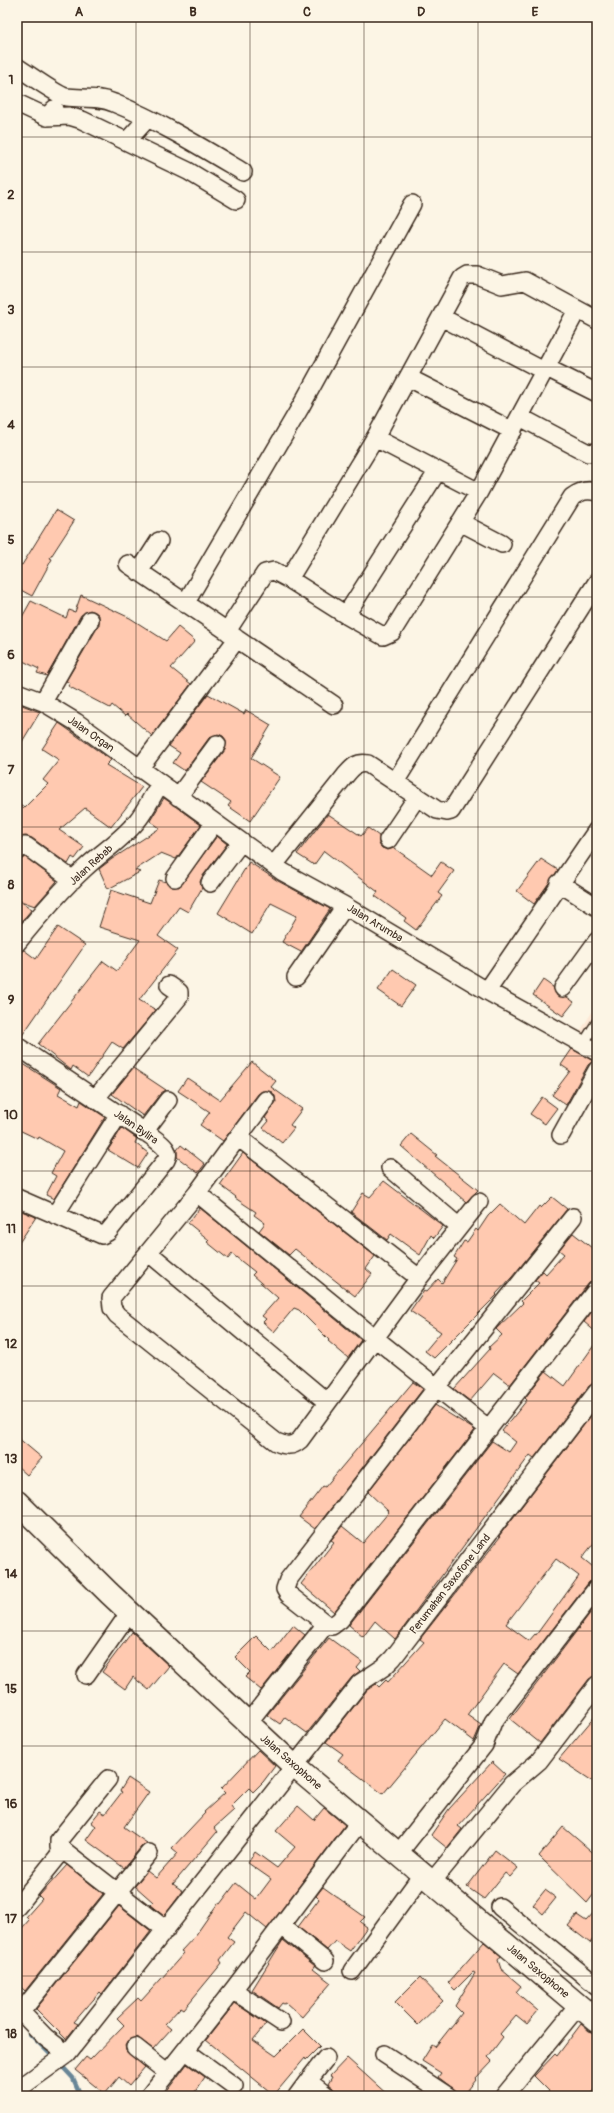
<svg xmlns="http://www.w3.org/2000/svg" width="614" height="2113" font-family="Pangolin,sans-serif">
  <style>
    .built { fill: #fde8d5 }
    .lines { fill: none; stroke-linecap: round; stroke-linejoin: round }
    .stream { stroke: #688697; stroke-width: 4.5 }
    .building { fill: #ffc9b0; stroke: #3b2a1e; fill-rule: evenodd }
    .service-casing { stroke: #3b2a1e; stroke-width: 12 }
    .minor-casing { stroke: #3b2a1e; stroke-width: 20 }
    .secondary-casing { stroke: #3b2a1e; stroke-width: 25 }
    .service { stroke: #fcf5e5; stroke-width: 9 }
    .minor { stroke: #fcf5e5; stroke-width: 17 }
    .secondary { stroke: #fcf5e5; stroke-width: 22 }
    .grid { fill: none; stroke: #3b2a1e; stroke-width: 1; stroke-opacity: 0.55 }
    .labels { text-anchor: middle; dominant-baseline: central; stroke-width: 3; stroke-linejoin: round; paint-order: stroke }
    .street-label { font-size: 11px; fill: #3b2a1e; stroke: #fcf5e5 }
    .neatline { fill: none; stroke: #3b2a1e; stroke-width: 1.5 }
    .grid-label { font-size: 13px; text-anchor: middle; font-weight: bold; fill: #3b2a1e }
  </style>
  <rect width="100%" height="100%" fill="#fcf5e5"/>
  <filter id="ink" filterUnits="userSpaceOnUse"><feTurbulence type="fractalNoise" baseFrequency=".025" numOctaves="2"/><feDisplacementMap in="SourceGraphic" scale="8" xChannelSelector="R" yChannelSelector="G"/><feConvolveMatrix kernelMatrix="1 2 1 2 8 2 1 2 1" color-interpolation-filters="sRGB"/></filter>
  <g filter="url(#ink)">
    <path class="built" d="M597,1004V1044L579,1033Z"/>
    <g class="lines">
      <path class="stream" d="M29,2033L55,2059
        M60,2064L73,2078L81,2096"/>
    </g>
    <path class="building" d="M56,510L74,521L50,558L52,559L32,596L17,588V563L22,565Z
      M81,595L130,618L166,641L178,627L195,641L171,668L191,684L152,736L127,714L125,716L112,705L110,708L68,686L70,683L66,681L99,625V615L95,612L90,610L81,615L47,676L37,673L39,669L17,658V626L31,601L66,618L69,610L75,612Z
      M208,694L244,714L246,710L271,725L251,758L280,777L250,821L228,806L231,802L201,782L225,750L226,740L223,736L218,734L209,738L185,771L173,763L180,753L169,746Z
      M17,703L40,712L17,750Z
      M59,723L111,760L106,765L142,787L111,827L85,808L59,830L84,847L75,859L72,857L68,864L32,838L26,836L17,837V803L24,808L48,784L43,780L59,760L42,749Z
      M164,798L201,825L176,859L161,853L135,870L140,872L108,889L99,869L112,859L160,828L150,821Z
      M328,814L361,836L368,828L379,836V844L382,848L388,850L394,848L432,875L441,862L454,871L438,893L442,896L416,930L404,921L406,918L375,896L378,892L324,851L314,865L297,854Z
      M217,836L227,844L202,877L200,882L202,888L188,912L179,907L158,936L178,950L139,1000L156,1010L123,1049L112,1042L88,1077L73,1066L71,1070L38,1044L103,961L117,971L140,940L99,927L111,890L150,903L159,880L166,882L170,886L179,887Z
      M25,857L57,881L35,906L18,900L32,909L17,927V861Z
      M541,859L558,870L534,904L517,891Z
      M249,862L278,881L330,909L301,952L282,942L297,916L271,903L252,934L218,913Z
      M58,927L85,945L21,1037L17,1036V953L24,950L36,959Z
      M393,969L416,985L401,1006L378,990Z
      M543,980L553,987L557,996L567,997L574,1002L563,1016L533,995Z
      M572,1049L593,1061L588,1065L566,1105L552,1095L570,1071L561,1065Z
      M17,1060L61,1088L58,1094L79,1106L81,1101L105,1117L54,1199L46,1195L56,1176L51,1173L63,1151L39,1137L38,1139L17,1129Z
      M252,1062L276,1081L271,1087L302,1109L290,1125L294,1128L282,1143L263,1128L269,1121L265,1118L276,1102L275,1096L272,1092L262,1091L258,1094L223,1141L200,1125L210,1112L178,1091L187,1078L220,1100Z
      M133,1068L166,1090L160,1094L143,1116L112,1094Z
      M542,1097L557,1108L545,1124L530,1114Z
      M122,1128L136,1138L137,1139L135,1143L148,1153L138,1168L108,1150Z
      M411,1134L437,1155L435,1156L478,1190L466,1202L401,1146Z
      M181,1145L205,1164L198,1173L177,1157V1150Z
      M243,1153L375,1256L366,1269L372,1274L355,1296L295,1249L289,1255L259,1231L265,1223L254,1215L256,1212L235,1198L236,1197L220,1185Z
      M384,1181L443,1226L434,1238L431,1235L420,1255L391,1234L387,1240L351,1212L363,1193L370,1197Z
      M552,1197L567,1209L512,1277L496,1294L497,1295L434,1358L425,1351L441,1332L410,1311L424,1291L426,1292L438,1279L442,1283L457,1259L454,1257L464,1241L467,1242L476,1229L478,1231L488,1216L500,1204L524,1225L539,1206L541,1208Z
      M200,1208L361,1340L348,1358L328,1341L329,1340L299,1310L294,1308L274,1332L263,1322L266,1319L262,1316L278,1298L252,1275L255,1272L232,1254L228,1259L207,1242L209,1240L188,1223Z
      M19,1210L36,1217L17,1246V1213Z
      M573,1233L597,1252V1279L589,1283L510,1385L494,1373L470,1401L454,1389L490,1349L489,1347L502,1335L496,1329L523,1303L521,1301L539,1283L535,1280L543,1271L546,1274L564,1254L559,1250Z
      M597,1305V1333L584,1322Z
      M597,1341V1382L589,1386L534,1458L530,1455L399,1634L395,1639L375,1621L363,1637L349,1625L492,1441L509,1452L516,1442L502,1431L527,1400L525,1398L546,1371L565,1386Z
      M413,1382L423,1389L315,1529L299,1517L323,1486L325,1487Z
      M435,1405L475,1430L334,1612L301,1584L334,1542L331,1540L342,1526L363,1543L389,1512L368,1492Z
      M597,1408V1539L582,1558L597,1570V1578L589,1582L518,1674L504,1664L467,1715L481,1725L474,1741L445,1719L383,1794L338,1760L343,1754L326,1742L367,1690L376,1684L379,1687L386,1680L388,1682L424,1642L420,1639L500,1537L499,1536ZM556,1559L579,1576L536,1635L535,1634L529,1641L506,1624Z
      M17,1437L42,1458L27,1475L17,1466Z
      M597,1604V1675L589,1679L540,1743L510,1719Z
      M293,1625L305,1635L261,1690L245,1677L250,1672L235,1657L256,1636L272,1652Z
      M132,1632L169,1666L149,1690L133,1677L125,1689L102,1672Z
      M329,1638L362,1662L357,1668L360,1671L352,1677L307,1733L285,1717L280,1724L267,1715Z
      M597,1714V1784L559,1759Z
      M258,1750L275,1766L263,1782L253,1792L249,1788L231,1806L234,1810L214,1828L217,1832L173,1884L183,1891L164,1916L150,1905L153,1902L135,1886L147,1871L156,1878L178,1853L172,1848L205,1813L204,1812L225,1793L221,1789Z
      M492,1762L505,1774L458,1826L462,1829L447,1848L431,1835L449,1809Z
      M128,1778L149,1792L124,1827L147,1843L141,1847L124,1868L86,1840L96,1826L91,1822L100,1811L105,1814L122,1792L120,1791Z
      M298,1806L314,1820L324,1808L345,1825L267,1929L246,1912L227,1937L234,1942L220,1960L222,1963L184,2009L181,2007L165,2024L171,2029L153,2049L137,2037L127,2041L125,2045L126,2051L145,2067L129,2086L119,2077L105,2094L75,2070L86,2057L90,2060L124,2025L117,2018L138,1998L141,2001L161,1979L184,1953L181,1951L195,1936L218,1903L220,1904L236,1883L256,1899L271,1879L248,1863L255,1852L277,1868L295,1847L276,1831Z
      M563,1827L597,1856V1890L587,1903L539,1856Z
      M495,1850L518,1868L510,1877L505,1873L484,1899L467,1887Z
      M67,1865L103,1894L25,1991L17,1983V1934L29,1920L26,1917L42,1899L39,1896Z
      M323,1887L365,1917L360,1922L367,1927L350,1951L335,1941L327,1950L298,1927L319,1899L316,1896Z
      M545,1890L556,1898L543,1914L533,1905Z
      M119,1906L151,1931L102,1994L100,1992L74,2022L78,2024L66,2039L36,2009Z
      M597,1909V1934L590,1943L568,1926L577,1915L586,1921Z
      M283,1940L315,1966L313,1969L331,1983L302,2017L286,2003L284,2004L282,2003L278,2008L252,1990Z
      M484,1942L501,1956L498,1960L501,1969L521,1986L516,1992L538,2011L527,2024L516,2015L500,2034L503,2037L488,2057L492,2061L475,2079L476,2080L463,2096L438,2077L441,2073L422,2061L432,2045L435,2047L462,2013L455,2006L475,1973L473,1972L455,1990L448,1983Z
      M420,1977L443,2001L418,2025L395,2002Z
      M235,2003L266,2024L253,2040L276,2056L303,2029L320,2046L306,2060L305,2058L274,2095L206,2040Z
      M581,2024L589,2031L597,2033V2087L590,2096H546L549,2091L534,2076L555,2054L557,2056Z
      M347,2058L389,2096H337L333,2088L328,2084L332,2077L330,2076Z
      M187,2064L205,2077L192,2096H163Z"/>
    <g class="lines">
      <g class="service-casing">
        <path id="service" d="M583,1044L597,1022"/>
      </g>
      <g class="minor-casing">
        <path id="minor" d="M17,67C27,73 57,95 66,97C83,99 98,96 114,103C159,121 201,147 243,172
          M17,103L47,117L54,109
          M47,117L69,116L82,120L188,171L236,200
          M127,141L147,119
          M441,317L544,371
          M547,368L597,393
          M409,378L513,431
          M520,417L588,453L597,452
          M375,438L479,492
          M460,522L502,544
          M128,564L227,631
          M139,572L159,541
          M289,579L375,438L462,278L467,275H477L502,285L525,281L597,320
          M185,604L300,408L412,204
          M346,615L383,636L392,632L479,492L577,310
          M237,639L334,705
          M17,692L43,702L76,722L283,872L345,906L487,991L597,1052
          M43,702L90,620
          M139,769L237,639L227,631L265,573L274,571L289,579L346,615L437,472
          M395,782L572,497C580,491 587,489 597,492
          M178,797L217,744
          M388,840L417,797
          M17,851L21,846H26L73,880
          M274,865L345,776C353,767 356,762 368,764L437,810L447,812L451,811L597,582
          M175,878L214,823
          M210,883L241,842
          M559,883L597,907
          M17,943C38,917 60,891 85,868C102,852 122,840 137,821C146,810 152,796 160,784
          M296,977L345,906
          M563,988L597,941
          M487,991L597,830
          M17,1046L151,1136C158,1142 172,1149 166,1160L108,1232L102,1235L17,1198
          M95,1099L179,997V992L169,985
          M144,1132L168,1100
          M561,1135L597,1070
          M238,1137L266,1100
          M390,1168L458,1226
          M197,1193L376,1339L489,1429
          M55,1215L119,1114
          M573,1217L437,1387L288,1580L285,1589L288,1594L326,1624L332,1626L340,1620L597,1289
          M149,1253L327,1402
          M419,1278L238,1137L197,1193L111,1298L112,1308L117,1315L276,1442C286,1446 292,1447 300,1440L419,1278L479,1202
          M86,1675L130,1612
          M247,1724L326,1624
          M63,1850L166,1930
          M398,1854L484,1745L493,1722L597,1588
          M431,1883L512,1784L539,1761L597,1685
          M17,1907L63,1850L59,1847V1840L108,1779
          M500,1907L597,1986
          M282,1926L325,1961
          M352,1971L422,1875
          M233,1990L281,2022
          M17,2008L45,2037L67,2054
          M21,2012L149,1853
          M135,2047L168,2073
          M186,2051L234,2086
          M384,2054L448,2096
          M308,2081L326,2058
          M17,2090L67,2054L360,1683L384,1667L393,1658L597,1392
          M149,2096L233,1990L361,1820
          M297,2096L308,2081L327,2096
          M504,2096L579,2005"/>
      </g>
      <g class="secondary-casing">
        <path id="secondary" d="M17,1502L109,1593L295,1767L597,2021"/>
      </g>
      <use href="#service" class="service"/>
      <use href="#minor" class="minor"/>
      <use href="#secondary" class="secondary"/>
    </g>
  </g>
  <path class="grid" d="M136,17V2096M250,17V2096M364,17V2096M478,17V2096M17,137H597M17,252H597M17,367H597M17,482H597M17,597H597M17,712H597M17,827H597M17,942H597M17,1056H597M17,1171H597M17,1286H597M17,1401H597M17,1516H597M17,1631H597M17,1746H597M17,1861H597M17,1976H597"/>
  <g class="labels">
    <g class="street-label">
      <text transform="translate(91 734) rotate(35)">Jalan Organ</text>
      <text transform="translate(91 865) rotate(-42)">Jalan Rebab</text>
      <text transform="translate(375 923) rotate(31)">Jalan Arumba</text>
      <text transform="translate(136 1127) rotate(35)">Jalan Bylira</text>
      <text transform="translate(450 1584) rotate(-52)">Perumahan Saxofone Land</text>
      <text transform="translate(291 1762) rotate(41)">Jalan Saxophone</text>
      <text transform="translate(538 1971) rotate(40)">Jalan Saxophone</text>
    </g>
  </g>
  <rect width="614" height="2113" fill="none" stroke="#fcf5e5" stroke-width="44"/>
  <rect x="22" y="22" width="570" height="2069" class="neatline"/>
  <g class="grid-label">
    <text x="79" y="16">A</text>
    <text x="193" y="16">B</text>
    <text x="307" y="16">C</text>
    <text x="421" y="16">D</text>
    <text x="535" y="16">E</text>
    <text x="11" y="84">1</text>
    <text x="11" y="199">2</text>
    <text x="11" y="314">3</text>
    <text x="11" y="429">4</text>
    <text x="11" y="544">5</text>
    <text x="11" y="659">6</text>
    <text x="11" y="774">7</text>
    <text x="11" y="889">8</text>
    <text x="11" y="1004">9</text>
    <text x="11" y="1119">10</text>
    <text x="11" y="1233">11</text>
    <text x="11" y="1348">12</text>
    <text x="11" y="1463">13</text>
    <text x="11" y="1578">14</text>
    <text x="11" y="1693">15</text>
    <text x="11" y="1808">16</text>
    <text x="11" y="1923">17</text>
    <text x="11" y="2038">18</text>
  </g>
</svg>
